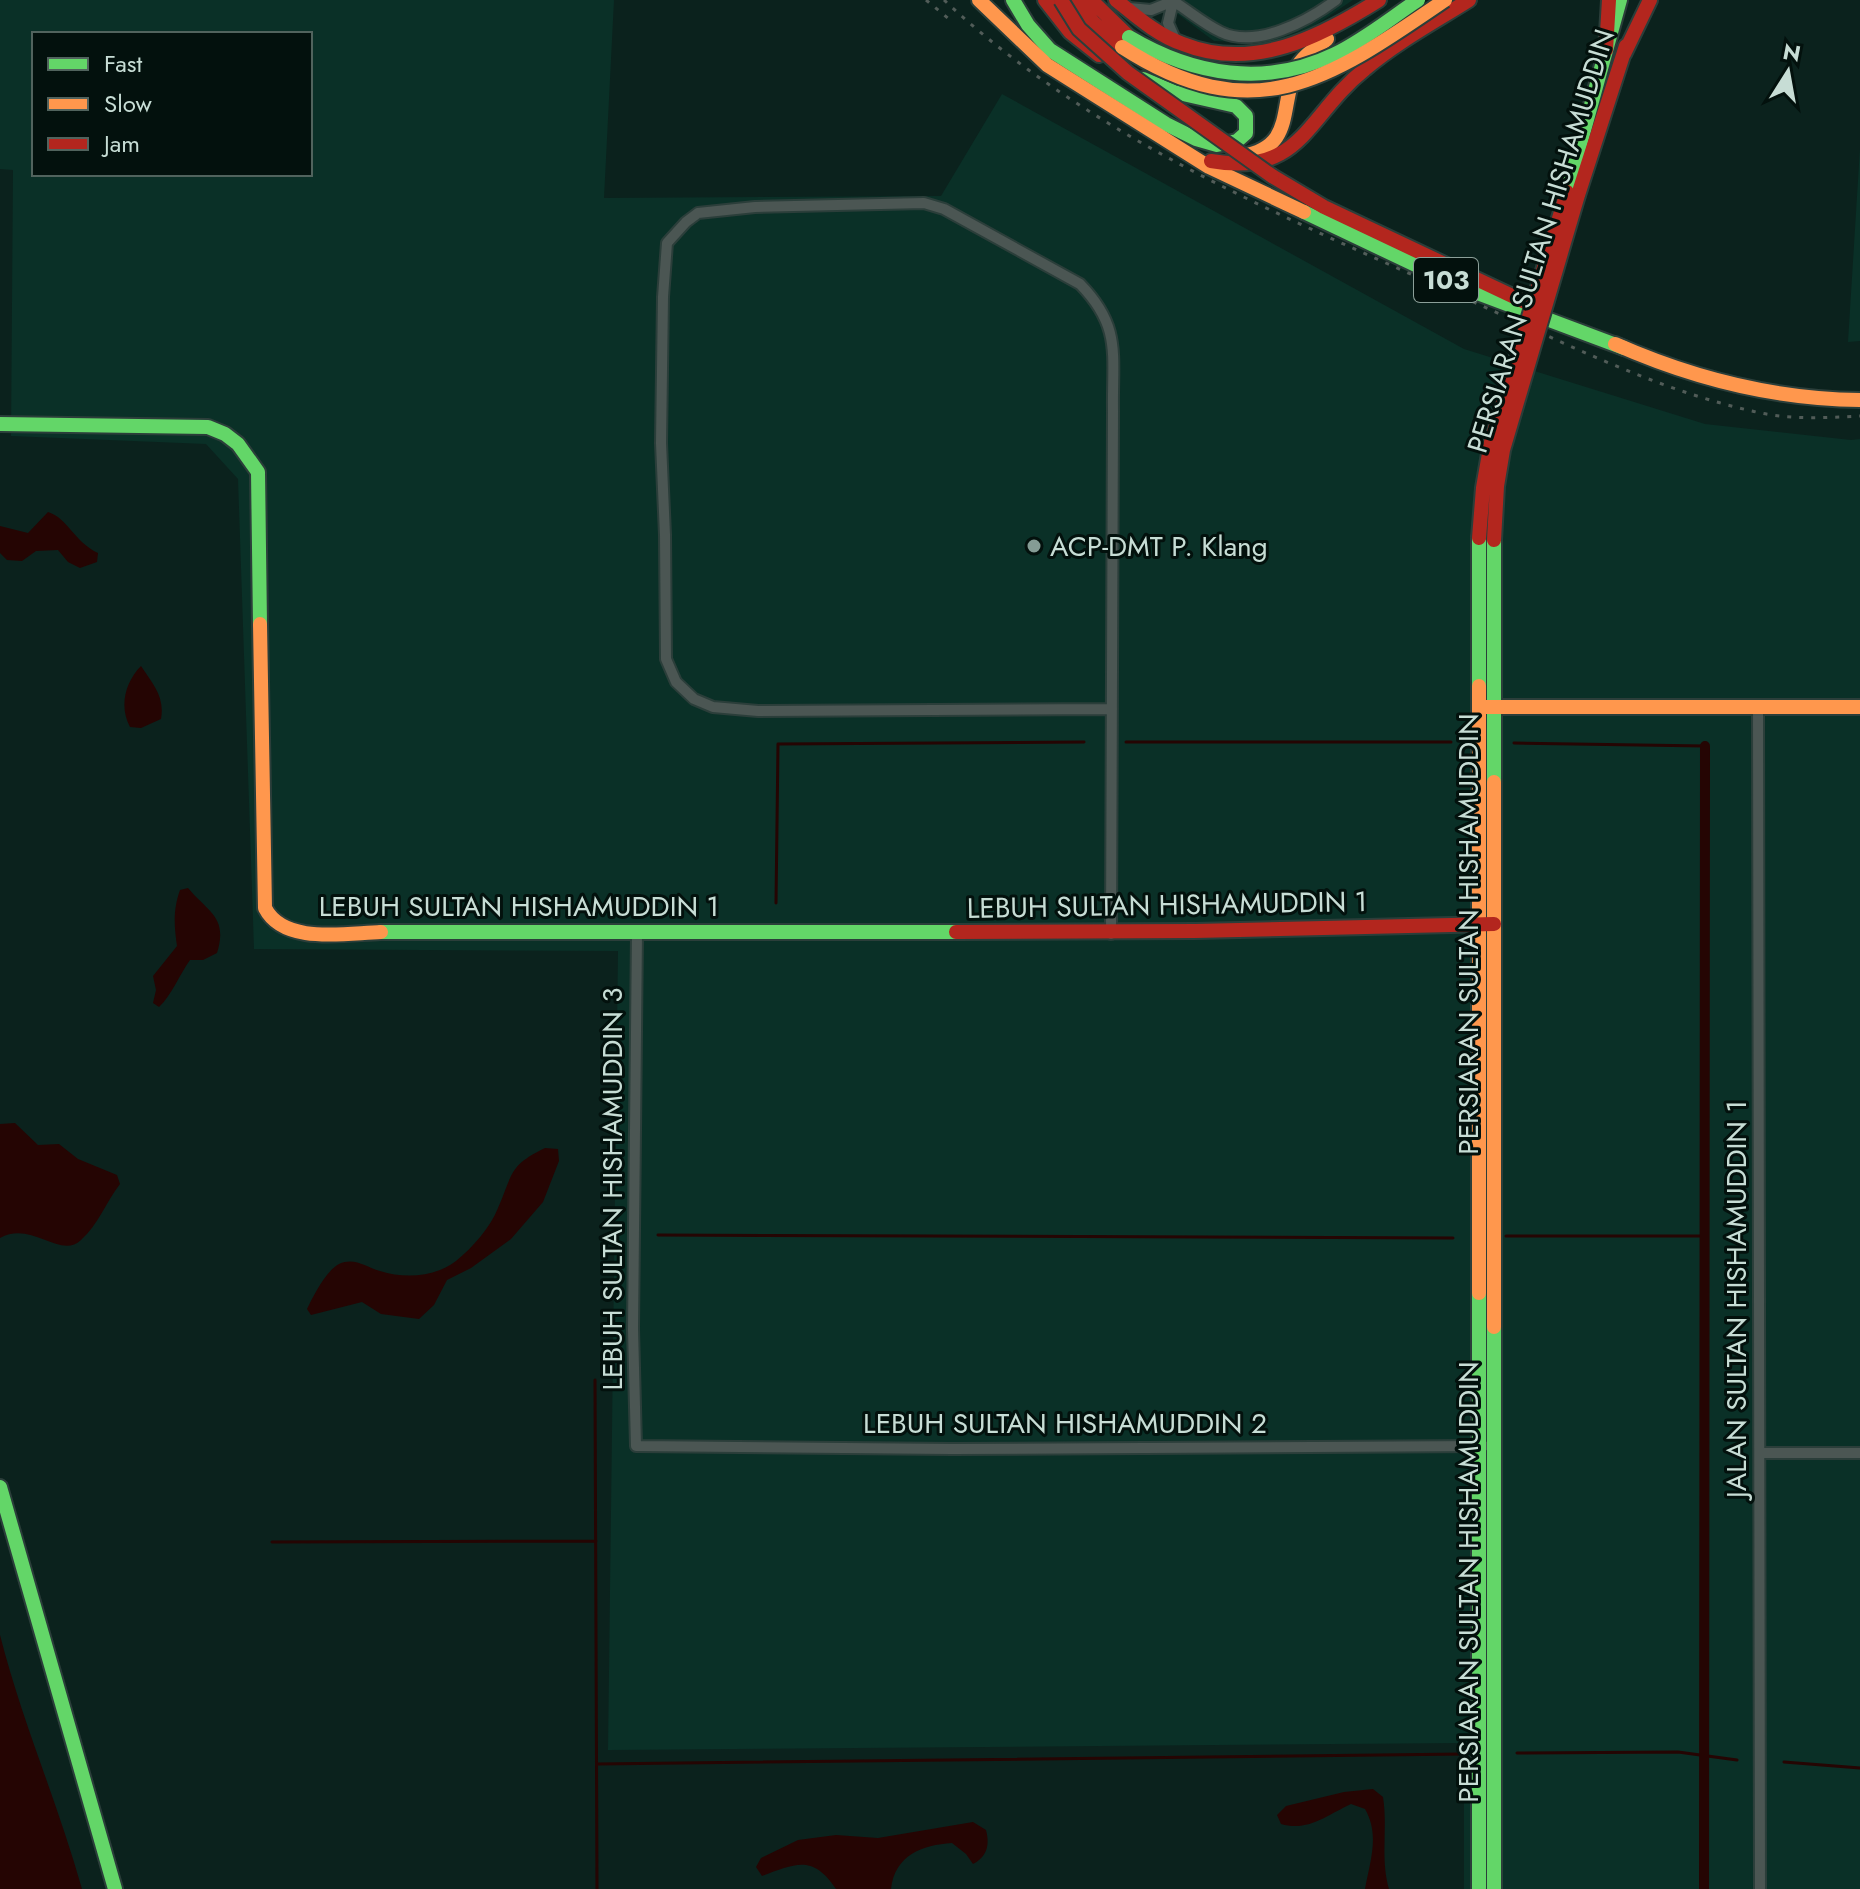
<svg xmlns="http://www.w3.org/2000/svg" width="1860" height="1889" font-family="Jost,sans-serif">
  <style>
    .built { fill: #0a3027; fill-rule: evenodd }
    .water { fill: #250503 }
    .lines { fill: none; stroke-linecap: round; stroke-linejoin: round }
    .stream { stroke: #250503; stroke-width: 3 }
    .canal { stroke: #250503; stroke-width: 10 }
    .street-casing { stroke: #2b3e3a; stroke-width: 14 }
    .fast-casing { stroke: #2b3e3a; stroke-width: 18 }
    .slow-casing { stroke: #2b3e3a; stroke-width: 18 }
    .jam-casing { stroke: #2b3e3a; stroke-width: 18 }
    .street { stroke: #4b5653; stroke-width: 10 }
    .fast { stroke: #63d668; stroke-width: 14 }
    .slow { stroke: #ff974d; stroke-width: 14 }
    .jam { stroke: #b3261e; stroke-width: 14 }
    .rail { stroke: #515c58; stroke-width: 3; stroke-dasharray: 4 8; stroke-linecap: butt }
    .fast-bridge-casing { stroke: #2b3e3a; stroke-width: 18; stroke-linecap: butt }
    .slow-bridge-casing { stroke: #2b3e3a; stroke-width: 18; stroke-linecap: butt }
    .jam-bridge-casing { stroke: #2b3e3a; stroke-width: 18; stroke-linecap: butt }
    .fast-bridge { stroke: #63d668; stroke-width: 14 }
    .slow-bridge { stroke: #ff974d; stroke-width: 14 }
    .jam-bridge { stroke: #b3261e; stroke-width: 14 }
    .poi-dot { fill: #859c95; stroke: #03110d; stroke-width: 3 }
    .labels { text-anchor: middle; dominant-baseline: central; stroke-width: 6; stroke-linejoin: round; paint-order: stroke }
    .shield { fill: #03110d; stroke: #8ca099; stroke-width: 2 }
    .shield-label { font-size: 26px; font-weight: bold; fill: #c7ddd5 }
    .street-label { font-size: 28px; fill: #c7ddd5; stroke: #03110d }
    .poi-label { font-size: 28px; fill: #c7ddd5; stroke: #03110d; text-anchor: start }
  </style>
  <rect width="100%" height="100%" fill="#0b221d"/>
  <path class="built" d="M0,0H614L604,198L941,196L1002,94L1464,349L1705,424L1851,440L1860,439V1889H1464V1743L608,1750L618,951L254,949L238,479L206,444L11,436L13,170L0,169ZM34,34H310V174H34Z
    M1159,0H1353L1314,26L1269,43L1214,41Z
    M1860,148V341L1848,342Z"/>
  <path class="water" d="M48,512C69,519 73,541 98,553L97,562L80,568L68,562L58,550L36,551L22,561L7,560L0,553V526L28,533Z
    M141,666C153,684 165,697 161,719L141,728L130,727C119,707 125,682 141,666Z
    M188,888C209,913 228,917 217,953L203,960H190C180,974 171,996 159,1007L153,1003L156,990L153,976L177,946C174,925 173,910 180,890Z
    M15,1123L38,1145L59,1144L78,1159L117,1175L120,1184C106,1202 98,1225 81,1240C60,1260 32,1220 0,1238V1124Z
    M545,1148L558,1149L559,1161L543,1202L511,1239L471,1268L447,1280L434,1305L419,1319L381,1314L362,1302L311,1315L307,1309C314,1295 325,1272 339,1264C355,1257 365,1267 380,1271C405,1279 435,1277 456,1261C473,1247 490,1228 498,1208C513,1174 508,1166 545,1148Z
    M0,1635C22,1722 58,1803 82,1889H0Z
    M1373,1789L1383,1797C1388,1828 1380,1858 1389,1889H1365C1370,1861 1380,1835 1365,1809L1351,1804C1327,1815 1308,1832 1281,1824L1277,1815L1286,1806L1344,1792Z
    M973,1822L986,1830C990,1845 987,1857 973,1864L966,1854L952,1843C922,1845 895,1855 891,1889H836C813,1855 797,1863 762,1876L756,1867L761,1858L798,1840L836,1835L878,1838Z"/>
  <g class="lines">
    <path class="stream" d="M1126,742H1451
      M1514,743L1705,746
      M776,903L778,744L1084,742
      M658,1235L1453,1238
      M1506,1236H1704
      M595,1380L597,1889
      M272,1542L596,1541
      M1517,1753L1678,1752L1737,1760
      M1784,1762L1860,1768
      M597,1764L1465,1754"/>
    <path class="canal" d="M1704,1889L1705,746"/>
    <g class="street-casing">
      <path id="street" d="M1173,1C1189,11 1204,24 1221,32C1256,49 1308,21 1336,0
        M1173,2L1168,23L1175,39
        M1129,8L1151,10L1173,1
        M1758,709L1760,1889
        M637,932L633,1329L636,1446L952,1449L1484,1446
        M1111,934L1113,411C1112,355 1122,327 1080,284L944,209L924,203L755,207L698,213L686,222L667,243L663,297L661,443L665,535L666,659L676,682L694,699L713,707L758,711L1112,709
        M1760,1453H1860"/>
    </g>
    <g class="fast-casing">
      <path id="fast" d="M1013,0L1028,25L1050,50L1166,124L1196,139L1217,145L1237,141L1246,133V116L1236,106L1174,92L1143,79
        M1567,192L1620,0
        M1304,212L1464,288L1624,348
        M0,424L208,427L225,434L238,444L258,472L260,624
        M1479,538V686
        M1494,540V782
        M381,932H956
        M1479,1293V1889
        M1494,1327V1889
        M0,1487L115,1889"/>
    </g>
    <g class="slow-casing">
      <path id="slow" d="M979,0L1047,65L1209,167L1304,212
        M1242,156C1295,147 1279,108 1296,69C1302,56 1316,48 1327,39
        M1615,344C1694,379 1773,399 1860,400
        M260,624L265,908C284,945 345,933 381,932
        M1479,686V1293
        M1486,707H1860
        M1494,782V1327"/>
    </g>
    <g class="jam-casing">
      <path id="jam" d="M1045,0L1070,32L1099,55
        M1075,0L1093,22L1122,47
        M1091,0L1129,37
        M1116,0C1137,17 1157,35 1183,44C1253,72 1320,37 1379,0
        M1606,50L1609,0
        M1624,54L1650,0
        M1211,161C1302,177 1306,116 1365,69C1397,42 1434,22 1469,0
        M1272,176L1324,207L1529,304
        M1578,195L1626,46
        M956,932L1195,931L1494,924"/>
    </g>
    <use href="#street" class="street"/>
    <use href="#fast" class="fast"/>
    <use href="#slow" class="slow"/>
    <use href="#jam" class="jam"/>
    <path class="rail" d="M926,0L949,19
      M944,0C1090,137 1279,215 1460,296C1555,338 1650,388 1752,411C1787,420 1824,418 1860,416"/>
    <g class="fast-bridge-casing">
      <path id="fast-bridge" d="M1129,37C1193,75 1265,88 1335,54C1364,40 1391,18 1418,0"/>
    </g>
    <g class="slow-bridge-casing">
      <path id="slow-bridge" d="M1122,47C1255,133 1331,78 1445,0"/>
    </g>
    <g class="jam-bridge-casing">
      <path id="jam-bridge" d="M1061,0L1079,29L1128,73L1272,176
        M1479,538L1483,488L1491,442L1567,192
        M1494,540L1497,486L1503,450L1578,195"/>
    </g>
    <use href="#fast-bridge" class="fast-bridge"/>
    <use href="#slow-bridge" class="slow-bridge"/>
    <use href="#jam-bridge" class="jam-bridge"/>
  </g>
  <circle class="poi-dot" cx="1034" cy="546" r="8"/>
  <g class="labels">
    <rect class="shield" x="1414" y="258" width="64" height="44" rx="6"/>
    <g class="shield-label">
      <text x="1446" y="280">103</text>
    </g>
    <g class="street-label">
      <text transform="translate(1541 241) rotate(-73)">PERSIARAN SULTAN HISHAMUDDIN</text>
      <text transform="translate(1167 905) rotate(-1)">LEBUH SULTAN HISHAMUDDIN 1</text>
      <text x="519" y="906">LEBUH SULTAN HISHAMUDDIN 1</text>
      <text transform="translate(1468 934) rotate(-90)">PERSIARAN SULTAN HISHAMUDDIN</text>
      <text transform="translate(612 1189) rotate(-90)">LEBUH SULTAN HISHAMUDDIN 3</text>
      <text transform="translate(1736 1299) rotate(-90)">JALAN SULTAN HISHAMUDDIN 1</text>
      <text x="1065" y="1423">LEBUH SULTAN HISHAMUDDIN 2</text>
      <text transform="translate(1468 1582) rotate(-90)">PERSIARAN SULTAN HISHAMUDDIN</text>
    </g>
    <g class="poi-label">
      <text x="1050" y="546">ACP-DMT P. Klang</text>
    </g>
  </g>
  <rect x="32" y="32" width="280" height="144" fill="#03110d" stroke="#51635d" stroke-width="2"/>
  <rect x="48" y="58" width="40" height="12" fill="#63d668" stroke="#51635d" stroke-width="2"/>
  <text x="104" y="72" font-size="24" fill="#c7ddd5">Fast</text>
  <rect x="48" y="98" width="40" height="12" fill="#ff974d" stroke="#51635d" stroke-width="2"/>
  <text x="104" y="112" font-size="24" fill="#c7ddd5">Slow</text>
  <rect x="48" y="138" width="40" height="12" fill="#b3261e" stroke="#51635d" stroke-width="2"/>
  <text x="104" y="152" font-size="24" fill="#c7ddd5">Jam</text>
  <g transform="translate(1788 72) rotate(11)" stroke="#03110d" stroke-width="6" paint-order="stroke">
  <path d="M0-6L14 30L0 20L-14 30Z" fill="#c7ddd5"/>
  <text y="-12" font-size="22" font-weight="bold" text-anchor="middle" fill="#c7ddd5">N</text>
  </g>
</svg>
